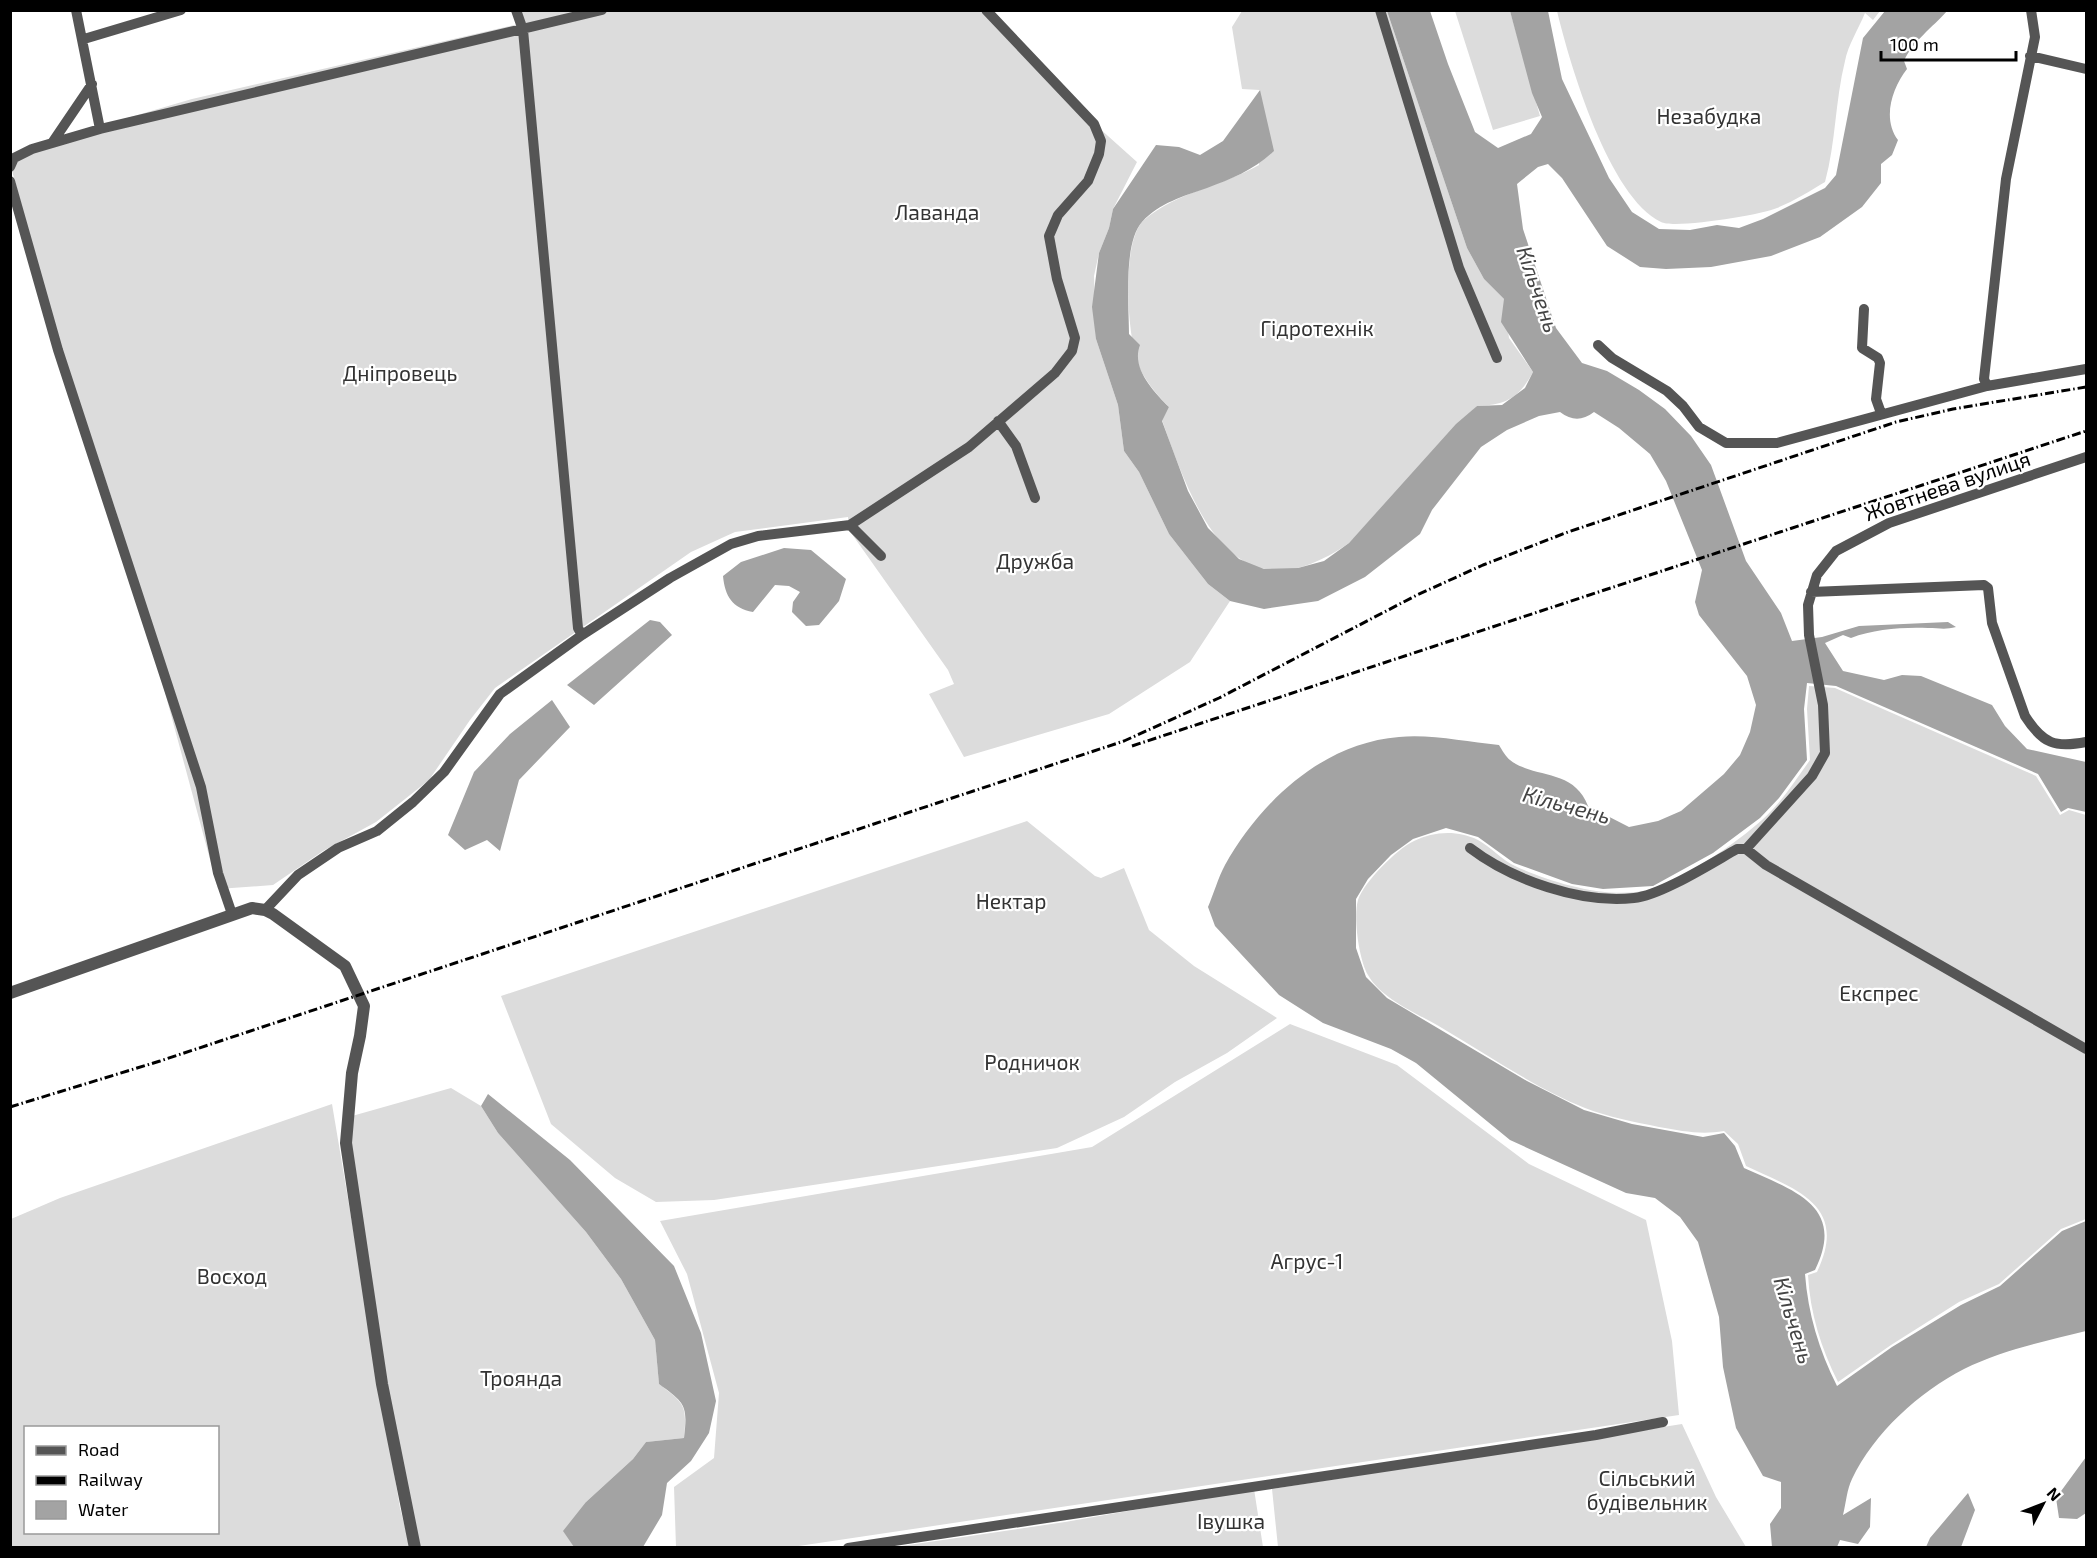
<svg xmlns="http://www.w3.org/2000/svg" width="2097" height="1558" font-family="'Exo 2',sans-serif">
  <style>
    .garden { fill: #dcdcdc; fill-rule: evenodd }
    .water { fill: #a3a3a3 }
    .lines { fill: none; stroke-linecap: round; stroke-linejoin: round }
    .minor { stroke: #555; stroke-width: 10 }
    .tertiary { stroke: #555; stroke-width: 12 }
    .rail { stroke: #000; stroke-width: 3; stroke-dasharray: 9 3 1.5 3; stroke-linecap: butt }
    .labels { text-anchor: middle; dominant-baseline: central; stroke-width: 4.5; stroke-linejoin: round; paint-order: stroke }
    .park-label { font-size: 21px; fill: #333; stroke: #fff }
    .street-label { font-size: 21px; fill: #000; stroke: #fff }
    .water-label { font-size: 22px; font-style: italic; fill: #444; stroke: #fff }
  </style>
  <rect width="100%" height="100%" fill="#fff"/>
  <path class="garden" d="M519,11H980L1050,84L1137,162L1113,209L1109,228L1099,253L1094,276L1096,339L1118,405L1124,451L1139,472L1169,534L1208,584L1230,601L1190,662L1109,714L964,757L929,694L954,684L948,670L849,530L848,517L735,532L691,552L495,688L470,720L429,780L376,822L323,851L273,885L218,889L116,511L58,339L11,167L25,148L192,99L523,23Z
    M1242,11H1387L1467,248L1484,279L1504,299L1509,338L1533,372C1519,398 1506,405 1477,406L1349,543C1234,623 1194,511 1162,420L1169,407C1158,396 1148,384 1141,371C1127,345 1120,241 1144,220C1177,192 1222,186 1259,165L1260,90L1242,89L1232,27Z
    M1455,11H1510L1540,116L1493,130Z
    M1557,11V10L1880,11L1873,20L1865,13C1859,28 1848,45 1845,61C1835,101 1836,142 1825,182C1810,191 1794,201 1777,208C1762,215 1674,229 1661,222C1609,197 1570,65 1557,11Z
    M1809,686L1835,688L2036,776L2060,815L2069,810L2086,815V1219L2061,1229L1999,1284L1959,1302L1891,1345L1838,1382C1821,1348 1810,1313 1808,1275L1817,1272C1849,1205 1797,1190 1746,1166L1738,1144L1724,1131C1701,1135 1682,1131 1659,1127C1635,1122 1608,1117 1585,1108C1535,1088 1488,1055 1442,1028C1419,1014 1382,1000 1368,975C1359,960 1353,917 1358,900C1364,882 1397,849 1414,841C1434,831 1458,830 1478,840C1491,847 1502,860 1515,866C1552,883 1614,902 1654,888C1688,876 1735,844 1762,820C1781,803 1795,781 1810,760L1807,709Z
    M1027,821L1095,876L1101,878L1124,868L1149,930L1194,966L1277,1018L1227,1053L1175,1082L1124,1117L1057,1148L714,1200L656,1202L615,1178L551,1124L501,996Z
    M1290,1024L1397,1065L1529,1164L1646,1220L1672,1341L1679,1415L792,1547H676L674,1487L714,1458L719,1393L687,1274L660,1221L1092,1147Z
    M451,1088L481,1106L498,1133L586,1232L621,1279L655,1340L659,1384C685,1404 687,1405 684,1438L646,1442L633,1459L586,1502L574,1547H412L345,1118Z
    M332,1104L400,1508L410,1547L11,1548V1219L60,1198ZM26,1428H218V1532H26Z
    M1682,1424L1716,1497L1746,1547H1278L1272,1489Z
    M1254,1489L1263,1547L888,1548L1065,1522Z"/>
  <path class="water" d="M1387,11H1430L1448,64L1475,132L1498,148L1531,134L1542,117L1532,93L1510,11H1548L1562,79L1609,178L1632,212L1659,229L1690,230L1717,225L1739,228L1763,219L1825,188L1836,175L1863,38L1885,11H1947C1933,27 1912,42 1904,61L1907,69C1892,88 1882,119 1898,140L1892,155L1881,164V183L1862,207L1820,237L1771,256L1711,267L1666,269L1640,267L1607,246L1562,178L1548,164L1538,167L1517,184L1523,229L1556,328L1582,363L1607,371L1639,390L1665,409L1691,436L1711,465L1746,561L1781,613L1792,641L1822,637L1859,626L1948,622L1956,627C1945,630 1939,628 1928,628C1903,627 1874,629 1851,638L1843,635L1825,643L1843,671L1884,680L1902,675L1921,676L1992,705L2005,726L2027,749L2086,762V812L2068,808L2061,812L2038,774L1836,686L1807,683L1804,709L1807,760L1779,798L1760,818L1713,853L1653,886L1603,889L1572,884L1514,863L1478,837L1446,828L1413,839L1391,855L1368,879L1356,899V948L1366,977L1387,998L1527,1081L1584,1110L1632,1124L1703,1137L1724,1133L1735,1146L1744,1168C1792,1190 1847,1205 1815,1270L1805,1274C1808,1314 1819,1350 1837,1386L1892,1347L1961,1305L2000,1286L2062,1231L2086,1221V1331C2046,1341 2002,1350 1964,1369C1919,1392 1874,1433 1852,1479C1847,1489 1846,1503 1843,1515L1871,1498L1870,1527L1858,1544L1840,1540L1837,1547H1772L1770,1524L1781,1508V1482L1763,1476L1736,1428L1723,1367L1719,1317L1698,1242L1680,1217L1655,1198L1626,1193L1510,1140L1416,1063L1391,1049L1323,1023L1279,995L1215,926L1208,907C1214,893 1218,878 1225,865C1261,801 1323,743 1399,737C1432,734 1466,742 1499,745C1502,750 1506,757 1510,760C1534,779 1574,768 1588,806L1629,827L1658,821L1681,811L1724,774L1740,755L1750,732L1756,705L1747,676L1699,615L1695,602L1702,570L1666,481L1650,454L1619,428L1594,412C1582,421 1572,421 1560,412L1539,416L1507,430L1481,447L1432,510L1420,534L1365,577L1318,601L1264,609L1230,601L1208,584L1169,534L1139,472L1124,451L1118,405L1096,339L1092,307L1099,253L1109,228L1113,209L1156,145L1179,147L1200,155L1223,141L1260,90L1274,151C1254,170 1232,179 1207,188C1184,196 1159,203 1142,222C1123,243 1129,306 1129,334L1140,345C1131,368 1153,391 1169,407L1162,421L1188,491L1208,528L1239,559L1264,569L1298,568L1324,561L1349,543L1456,424L1477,406L1502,405L1525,388L1533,372L1501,322L1504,299L1484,279L1467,248Z
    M784,548L811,550L846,579L839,601L819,625L806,626L792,612L793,602L800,592L789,586L775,585L753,612C732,608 725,596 723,576L741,562Z
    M650,620L660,622L672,635L594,705L567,685Z
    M552,700L570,727L519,780L500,851L487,840L465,850L448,835L474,772L510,734Z
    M488,1094L570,1160L674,1266L701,1333L716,1401L709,1433L691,1461L667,1483L662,1515L643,1547H574L563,1531L586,1502L633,1459L646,1442L684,1438C688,1405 685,1403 659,1384L655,1340L621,1279L586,1232L498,1133L481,1106Z
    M2086,1457V1513L2077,1519L2059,1518L2056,1498Z
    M1968,1493L1975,1510L1961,1547H1926L1930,1538Z"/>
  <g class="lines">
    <path class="minor" d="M76,10L100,129
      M516,10L523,30L578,628L582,635
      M1380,10L1459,268L1497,358
      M84,39L181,10
      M2030,56L2086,69
      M52,143L92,84
      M10,167L14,158L32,149L100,129L602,10
      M10,181L58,350L201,787L218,873L232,914
      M1864,309L1862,348L1878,358L1880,363L1876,399L1881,413
      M1598,345L1612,358L1667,391L1683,406L1699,427L1726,443H1777L1987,386L2086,369
      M1987,386L1984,379L2006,179L2035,37L2031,10
      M998,421L1016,446L1035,498
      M850,525L881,556
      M1811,592L1984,585L1988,588L1992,623L2025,716C2043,744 2055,748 2086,742
      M1470,848C1512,880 1581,904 1634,898C1660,896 1712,863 1737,849H1746L1766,865L2086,1049
      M1746,849L1812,776L1825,753L1823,705L1809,635L1808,605L1817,575L1836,551L1889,523L2086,457
      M265,910L298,875L338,848L377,831L413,802L444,772L500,694L582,635L670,578L731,544L758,536L850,525L969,447L1055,373L1072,351L1075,338L1057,279L1049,236L1058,215L1088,181L1099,154L1101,141L1094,124L986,10
      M848,1548L1596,1435L1663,1422"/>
    <path class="tertiary" d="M10,993L252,908L265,910L273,914L345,966L364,1006L360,1036L352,1073L346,1143L382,1384L415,1548"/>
    <path class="rail" d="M1132,746L2086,431
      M10,1107L160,1061L1124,741L1219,698L1417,595L1483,565L1568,532L1896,422L1953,409L2086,387"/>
  </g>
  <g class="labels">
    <g class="park-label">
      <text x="1709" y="115">Незабудка</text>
      <text x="937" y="211">Лаванда</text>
      <text x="1317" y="327">Гідротехнік</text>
      <text x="400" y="372">Дніпровець</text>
      <text x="1035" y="560">Дружба</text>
      <text x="1011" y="900">Нектар</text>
      <text x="1879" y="992">Експрес</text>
      <text x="1032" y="1061">Родничок</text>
      <text x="1307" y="1260">Агрус-1</text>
      <text x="232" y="1275">Восход</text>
      <text x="521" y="1377">Троянда</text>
      <text x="1647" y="1477">Сільський<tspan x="1647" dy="24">будівельник</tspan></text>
      <text x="1231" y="1520">Івушка</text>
    </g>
    <g class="street-label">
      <text transform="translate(1947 485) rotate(-19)">Жовтнева вулиця</text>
    </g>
    <g class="water-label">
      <text transform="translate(1539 289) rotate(71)">Кільчень</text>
      <text transform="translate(1567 804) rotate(15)">Кільчень</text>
      <text transform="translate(1795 1320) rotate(73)">Кільчень</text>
    </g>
  </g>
  <rect width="2097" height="1558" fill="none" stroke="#000000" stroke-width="24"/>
  <rect x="24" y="1426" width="195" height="108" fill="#ffffff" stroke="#999999" stroke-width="1.5"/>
  <rect x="36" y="1446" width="30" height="9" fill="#555555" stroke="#999999" stroke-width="1.5"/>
  <text x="78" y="1456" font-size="18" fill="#000000">Road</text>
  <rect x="36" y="1476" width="30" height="9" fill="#000000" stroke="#999999" stroke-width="1.5"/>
  <text x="78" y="1486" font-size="18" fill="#000000">Railway</text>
  <rect x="36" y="1501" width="30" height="18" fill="#a3a3a3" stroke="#999999" stroke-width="1.5"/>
  <text x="78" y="1516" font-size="18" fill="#000000">Water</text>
  <g transform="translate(2043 1504) rotate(48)" stroke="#ffffff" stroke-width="4.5" paint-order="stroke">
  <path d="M0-4.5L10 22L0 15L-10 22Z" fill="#000000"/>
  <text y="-9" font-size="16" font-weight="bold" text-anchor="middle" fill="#000000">N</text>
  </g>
  <path d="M1881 51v9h135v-9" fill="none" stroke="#000000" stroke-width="3"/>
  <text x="1890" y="51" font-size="18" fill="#000000" stroke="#ffffff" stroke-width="4.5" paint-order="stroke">100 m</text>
</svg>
